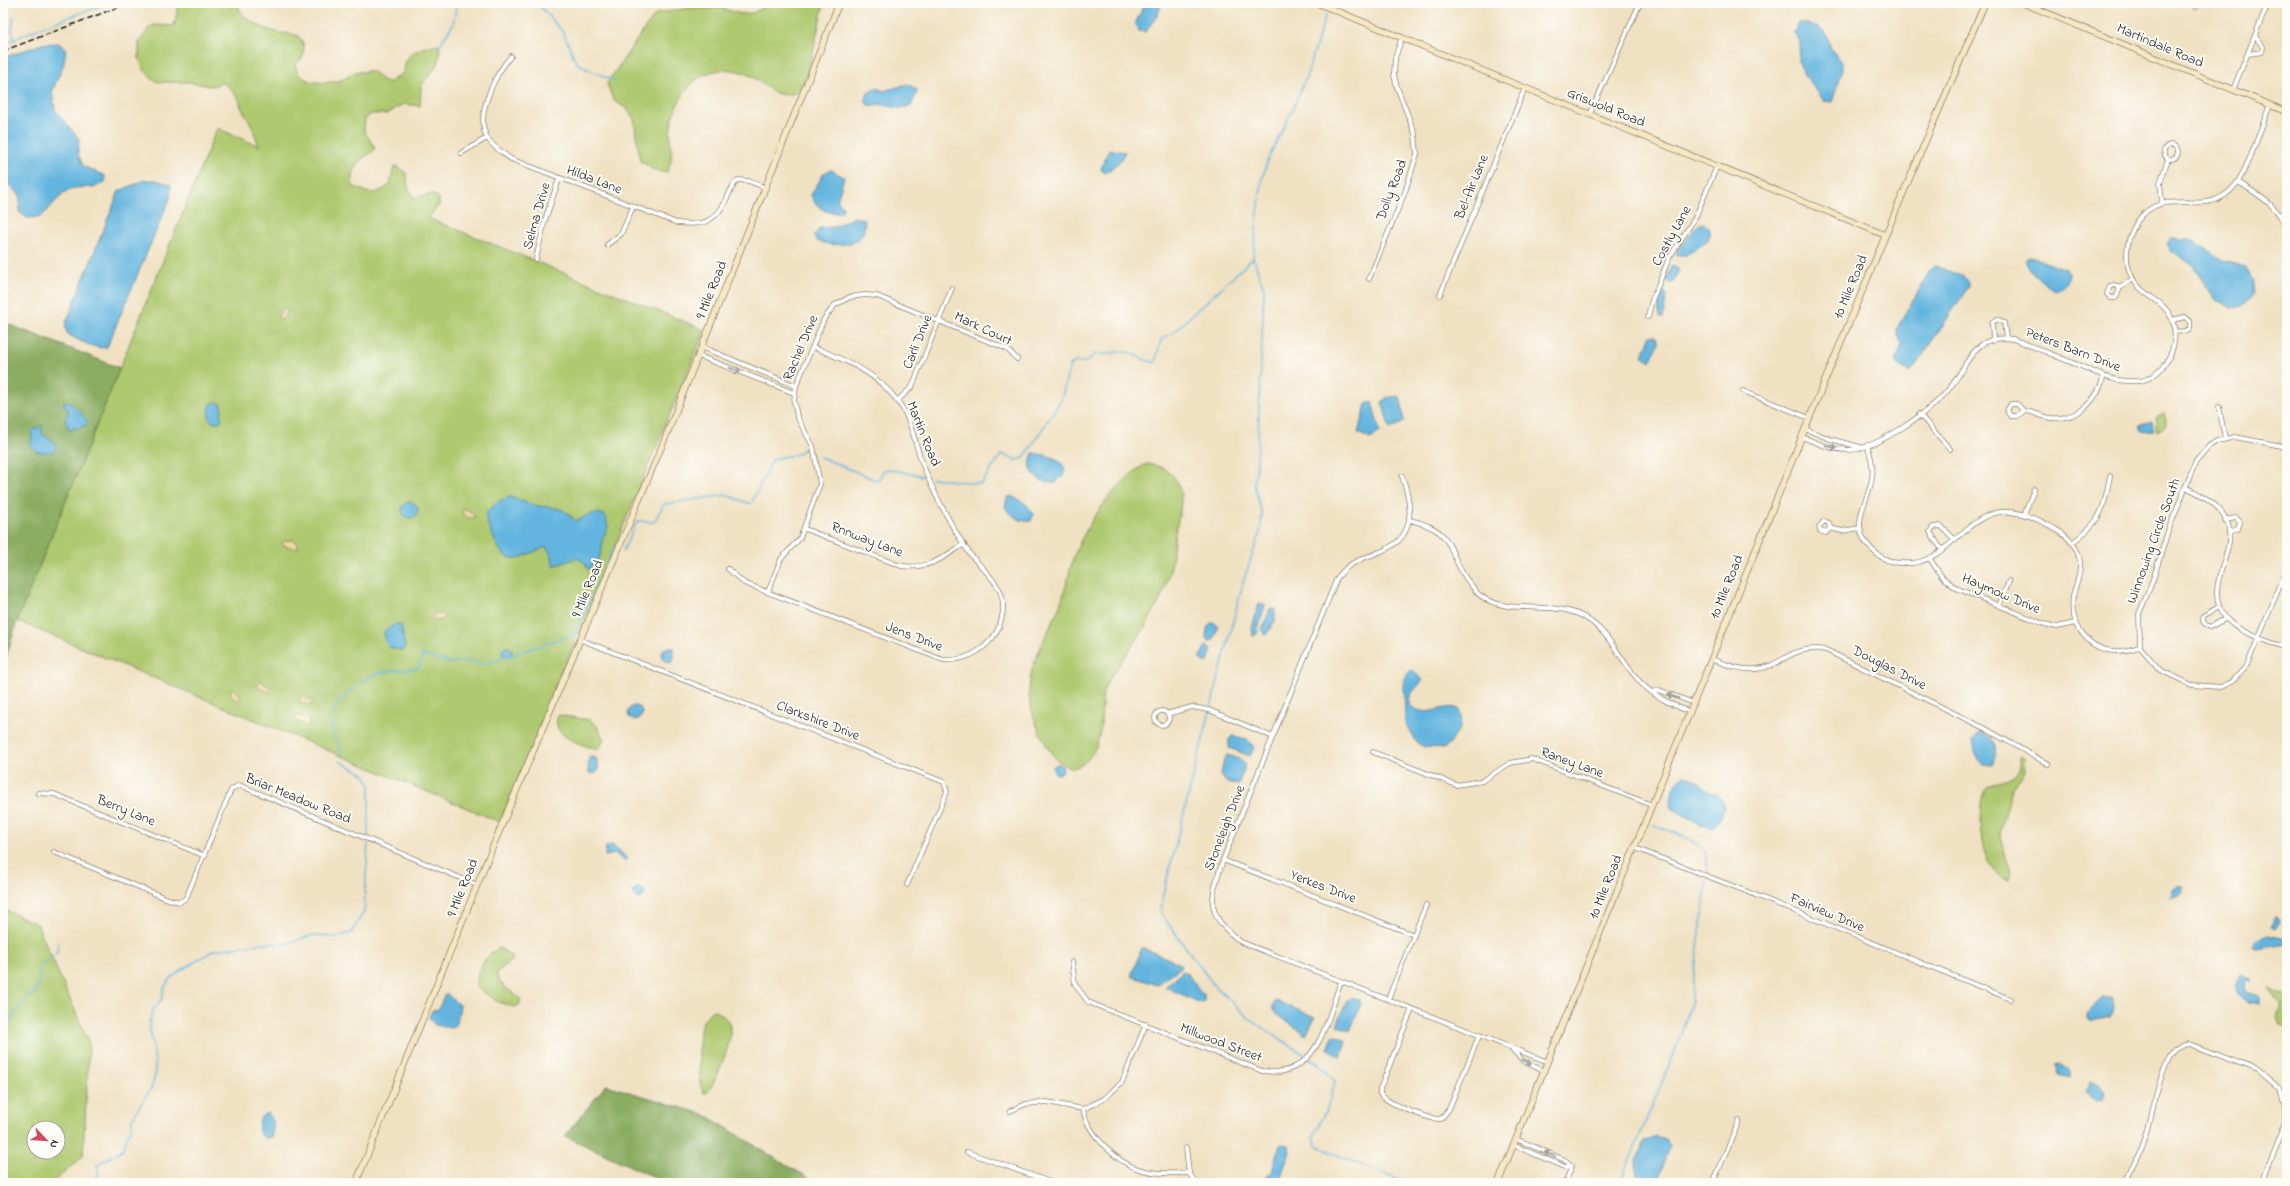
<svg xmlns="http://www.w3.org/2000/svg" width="2290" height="1186" font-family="'Indie Flower',sans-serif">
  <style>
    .green { fill: #afc96f; stroke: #667246; fill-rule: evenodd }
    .forest { fill: #8bad62; stroke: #54643f }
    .sand { fill: #eeda9e; stroke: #857b5d }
    .water { fill: #63b5df; stroke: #40687e }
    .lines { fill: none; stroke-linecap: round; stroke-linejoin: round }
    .stream { stroke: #63b5df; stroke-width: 1.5 }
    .street-casing { stroke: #867e6f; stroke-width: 5.5 }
    .secondary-casing { stroke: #867e6f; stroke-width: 7 }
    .street { stroke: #fff; stroke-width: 4 }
    .secondary { stroke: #f7e8c3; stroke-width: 5.5 }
    .rail { stroke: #1c1c1c; stroke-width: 1.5; stroke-dasharray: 6 3; stroke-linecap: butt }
    .oneway { stroke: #999 }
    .labels { text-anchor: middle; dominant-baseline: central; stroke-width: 4; stroke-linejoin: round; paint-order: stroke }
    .street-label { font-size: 14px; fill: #1c1c1c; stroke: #fdfcf7 }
  </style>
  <rect width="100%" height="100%" fill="#fdfcf7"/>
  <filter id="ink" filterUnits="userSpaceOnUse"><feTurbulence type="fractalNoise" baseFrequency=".025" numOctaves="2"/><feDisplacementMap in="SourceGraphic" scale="8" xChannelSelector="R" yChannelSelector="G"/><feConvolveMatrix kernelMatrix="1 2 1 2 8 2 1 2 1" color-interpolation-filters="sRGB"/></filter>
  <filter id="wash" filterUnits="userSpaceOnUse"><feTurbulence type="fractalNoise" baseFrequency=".012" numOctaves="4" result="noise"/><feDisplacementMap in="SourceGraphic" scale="16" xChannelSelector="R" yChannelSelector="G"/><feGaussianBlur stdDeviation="0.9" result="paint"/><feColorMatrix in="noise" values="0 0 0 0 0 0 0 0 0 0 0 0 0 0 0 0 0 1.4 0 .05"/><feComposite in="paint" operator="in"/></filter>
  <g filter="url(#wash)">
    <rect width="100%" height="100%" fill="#f0e1c2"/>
    <path class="green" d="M182,3H238C238,18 264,29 276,32C283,34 292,33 298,36C305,41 305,52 302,59L295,64C297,86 328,84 342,80C347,78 351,73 356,72C359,72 364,72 368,71C378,71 380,83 390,82L402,74C405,70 404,65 406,61C409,52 429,44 438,45L440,47L438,64L421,86L420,106L403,104L387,114H371L365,119L364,131L375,148C373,154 367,154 363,158C355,164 349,177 353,186C371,194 373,197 390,185L393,169L397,166L407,174L408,187L413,197L433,194L439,198V205L428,218L705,330L500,822L17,621L217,128L259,146L251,124L241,107L239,99L226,84L221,83L212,86L188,82H159L153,80L143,68L139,58V43L149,28L154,25L174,26L178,6Z
      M768,3H824L809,69L799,92C772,102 767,82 747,74C726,65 703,70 689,87C677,101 670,119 670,138C671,153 674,159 666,173L652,169L640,161L634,119L627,109L613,100L607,83C624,60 638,36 656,14L688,8H720L741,14L753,13L768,5Z
      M2164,413L2167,425L2157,431L2155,417Z
      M1146,464C1157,465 1170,469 1176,480C1187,497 1177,521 1174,539C1173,550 1173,561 1170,571C1166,590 1155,610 1145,627C1133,648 1115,667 1104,689C1102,694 1102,701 1102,707C1101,724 1101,744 1089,758C1059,794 1030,717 1029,694C1028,664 1047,636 1058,610C1065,593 1068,576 1073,559C1084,527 1116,480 1146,464Z
      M558,715L590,720L597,726L604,740L600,748L597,750C581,743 550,738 558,715Z
      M2019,756L2024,758L2025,771L2012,789L2000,832L2010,874L2009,879C1978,878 1975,805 1986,786C1995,783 2019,777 2020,766C2021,763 2019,759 2019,756Z
      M3,909L37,924L89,1043L83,1156L52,1183H3ZM34,1128H58V1152H34Z
      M500,948L512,956L511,961L497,972C497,987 513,990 521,1000L519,1005L514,1007L498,1002L476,987C476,972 485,954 500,948Z
      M2269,988L2287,995V1029L2279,1024L2277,1016L2282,1006Z
      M716,1010C720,1014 725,1017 728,1021C737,1035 716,1080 708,1092L704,1093C698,1085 698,1037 701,1026C703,1020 707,1016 711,1011Z"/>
    <path class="forest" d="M3,322L120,368L17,621L3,668Z
      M606,1085L706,1115L786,1165L819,1183H667L565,1136Z"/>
    <path class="sand" d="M283,309H286L287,313L281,320L278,316Z
      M463,509H466L473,514L475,518H468L462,513Z
      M292,540L298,543V549L282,545L284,541Z
      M441,614L445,615L443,619L437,621L432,619L433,615Z
      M259,680L271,688L269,692L257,687Z
      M234,689L241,696L238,701L230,694L231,690Z
      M303,696L307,700L311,699L313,703L309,705L301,703L299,698Z
      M298,715L308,719L309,725L305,726L302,723L295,721L294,717Z"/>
    <path class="water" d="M1145,3L1162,4L1155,20L1145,32L1139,31L1135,24Z
      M1798,22L1817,26L1826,33L1831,49L1842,62V72L1832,102L1824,101L1804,74L1798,60L1800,41L1794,33Z
      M58,43L66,48L64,63L52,92L55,110L79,139L78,154L83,166L105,176V182C95,189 86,187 75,188C65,189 48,210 41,217L27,218L19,212L20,195L3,180V58L42,44Z
      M908,84L917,90L916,95L911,106L899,108L878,104L869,106L865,101L868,93L876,88L884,91Z
      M1109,149L1125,152L1120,161L1106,173L1101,170C1101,166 1107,154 1109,149Z
      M831,170L844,177L837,201L843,206L842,211C829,216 815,208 811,195L824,173Z
      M145,180H156L171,185L170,198L107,347C99,351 74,339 67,333L65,325L119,191Z
      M854,217L864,219C870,247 835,248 817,241L814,236L820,228L834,227Z
      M1703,223C1710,228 1710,231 1708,240L1686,255H1677L1676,253L1698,225Z
      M2171,238L2191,239L2225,261L2245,267L2254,280L2253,295L2244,306L2233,308L2216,300L2192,265L2171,250L2167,244Z
      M2030,257L2065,269L2069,273C2069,281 2064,288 2057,291C2048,288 2024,268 2026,258Z
      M1672,265L1679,270L1673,282L1669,283L1666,280Z
      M1935,266L1964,277L1969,282V286L1914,368L1909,372L1898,365L1896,360L1902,345L1896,330L1929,272Z
      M1663,292L1667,294L1663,318L1660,317C1658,309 1657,299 1663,292Z
      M1653,335L1657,337L1659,344L1650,361L1643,356L1650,337Z
      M1399,396L1401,399L1404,422L1390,429L1382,402L1386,398Z
      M64,401C74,403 82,414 88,422L85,426L69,430L65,419L68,414V409L64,406Z
      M218,402L222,404L221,421L213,423L209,418L210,404Z
      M1372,402L1380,432L1371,439L1358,433L1366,404Z
      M2151,421L2154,430L2141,431L2139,426Z
      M42,425V434L54,442L56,448L53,452H38L31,447L32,431Z
      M1033,453C1046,455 1057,456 1065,468L1063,476L1056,483C1038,484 1025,471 1033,453Z
      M1011,496L1025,503L1034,514L1031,521C1022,523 1009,515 1005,507L1007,498Z
      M509,497C518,499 525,503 534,505C553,509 562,504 575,521C586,516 593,511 605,515L608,527L602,541V550L599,558L588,570L585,563L577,558L554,566L551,554L546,547C519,557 506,571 493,536C490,529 485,521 486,513L499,501Z
      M402 510a8 8 0 1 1 16 0a8 8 0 1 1-16 0Z
      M1259,603L1265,605L1257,634L1253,636L1252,628Z
      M1273,608L1275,609V621L1266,635L1262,630L1270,609Z
      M1211,623H1215L1218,627L1213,640L1209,641L1206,639L1207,628Z
      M396,624L401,625L405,647L402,651L389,647L385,641L384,631C388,627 392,628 396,624Z
      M1206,646L1212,649L1208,662H1203L1199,658Z
      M668,647L674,648V658L671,663L664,660L661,656L663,650Z
      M502 652a5 5 0 1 1 10 0a5 5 0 1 1-10 0Z
      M1413,670L1423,680L1410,695L1409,705C1431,721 1441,702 1459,709C1466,724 1455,738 1445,748L1425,747L1417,743L1405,723L1404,680L1409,672Z
      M628 713a7 7 0 1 1 14 0a7 7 0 1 1-14 0Z
      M1979,733C1998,737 2000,749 1992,765C1976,766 1975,751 1973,739Z
      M1232,736C1241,737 1250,739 1254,748L1250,756L1229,748V739Z
      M1227,755L1240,759L1246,764L1238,785L1227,783L1221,775L1224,759Z
      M589,756L596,758L599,770L594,774L588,773Z
      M1053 769a5 5 0 1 1 10 0a5 5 0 1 1-10 0Z
      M1684,775C1695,778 1699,783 1707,790C1710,793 1715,793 1718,796C1730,806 1721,820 1712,828L1701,825L1670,807L1673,788Z
      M612,845L618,849L627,859L625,861L615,854L605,856L606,847Z
      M2179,884L2184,886L2182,893L2170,898L2173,889Z
      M633.5 893a5.5 5.5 0 1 1 11 0a5.5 5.5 0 1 1-11 0Z
      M2274,917H2277L2280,922L2275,929L2271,927Z
      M2268,935L2287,939V944L2258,949L2254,946L2256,941Z
      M1142,948L1179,963L1181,967L1157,985L1131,976Z
      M1183,971L1186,972L1204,996V1001L1201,1003L1165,987Z
      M2242,975L2252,980L2245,982L2246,993L2260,997V1004L2249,1002L2237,994L2235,985Z
      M446,993L460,1006L457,1022L452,1028L435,1025L429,1017L432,1011L439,1009L444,995Z
      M1351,997L1359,1000L1361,1004L1350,1031L1337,1025L1347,1001Z
      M2102,998H2111C2115,1005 2115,1010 2110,1017L2092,1021L2088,1018V1013Z
      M1276,1001L1315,1017L1306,1035L1275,1013L1272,1007Z
      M1335,1035L1346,1040L1341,1056H1339L1328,1049L1333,1036Z
      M2060,1064L2070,1072V1078L2059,1075L2056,1065Z
      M2090,1081C2099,1082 2102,1085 2105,1093L2103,1100L2095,1101L2087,1092Z
      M267,1113C276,1120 274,1126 271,1137L264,1138L259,1133C258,1124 258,1117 267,1113Z
      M1656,1136L1666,1141L1670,1147L1659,1177L1647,1181L1638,1178C1633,1163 1639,1154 1645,1141Z
      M1284,1144L1288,1145L1290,1151L1281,1176L1285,1183H1263L1265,1178L1272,1172L1280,1145Z"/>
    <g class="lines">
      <path class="stream" d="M537,3L563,32L576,62L587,69L615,81
        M1326,14L1308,72L1293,109L1268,159L1262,179L1253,257L1264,289L1257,464L1254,484L1262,515L1260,533L1244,579L1163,894L1161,914L1213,984L1250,1019L1320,1065L1335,1081L1331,1099L1313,1137L1316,1145L1358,1164L1411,1183
        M14,16L12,31L15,40
        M3,44L37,29L108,3
        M439,46L453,24L457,3
        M820,457L878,481L883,471L887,469L923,476
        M932,478L981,484L1002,454L1016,460L1024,458L1061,400L1070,365L1076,362H1087L1095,354C1105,357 1115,350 1126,352C1136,353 1145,363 1155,362L1161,340L1174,332L1253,258
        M623,551L637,521L654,522L664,504L726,495L751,504L773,459L798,454L803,449L812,455
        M342,755C340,744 331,736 331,724C330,700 367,675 388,671C398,669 408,671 418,668L423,658L421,654L451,663L463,660L485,664L575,634L614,547
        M339,761L364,774L370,783L368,837
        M1654,825L1686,837L1705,851L1708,871
        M3,1025H7L28,996L35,993L40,977L38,967L57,953L58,942
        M77,1183C85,1178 94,1185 99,1174L97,1165L123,1149L127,1136L131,1130L132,1119L152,1087L155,1075V1062L149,1023L154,1008L162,999L164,988L169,980L180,971L214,950L264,943L286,944L312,935L335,937L351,933L364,912L368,843
        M1620,1183L1673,1056L1690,1007L1707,881"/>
    </g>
  </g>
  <g filter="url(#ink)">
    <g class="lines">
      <g class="street-casing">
        <path id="street" d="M2191,3L2196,7L2202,3
          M2248,54L2262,52L2263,47L2255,36
          M511,56C496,73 473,117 488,139C494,148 503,153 511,159L677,223C704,226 717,222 728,196C731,190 733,184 738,180L749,181L766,188
          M2233,90L2268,3
          M1590,114L1640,3
          M2164 152a7 7 0 1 1 14 0a7 7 0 1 1-14 0Z
          M461,153L487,138
          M2238,182C2259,195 2283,208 2287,234
          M2162,202L2160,183L2168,159
          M2280,215L2287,212
          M607,245L621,234L633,207
          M536,259L545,220L559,179
          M1369,279L1405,192L1417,154L1415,134L1397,87L1394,75L1395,58L1402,37
          M2120,288L2114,285L2110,286L2107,294L2111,298H2116L2120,288L2133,279
          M1440,295L1525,88
          M1648,317L1651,303L1669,258L1695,218L1717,166
          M2172,320L2185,317L2190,321V328L2186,331L2174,332
          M1993,341L1992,322L1997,319L2004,323L2006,338
          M702,347L796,386
          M699,356L794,393
          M1743,391L1809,418
          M898,400L912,387L952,288
          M2011,404H2017L2024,411L2017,416H2010L2007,410Z
          M2219,407L2225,438
          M2024,411C2033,411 2041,417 2051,418C2079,420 2097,401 2104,376
          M1919,414L1950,449
          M1805,429L1830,439L1860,447
          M1802,437C1817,443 1832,450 1848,450C1876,450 1931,411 1949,389C1969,365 1972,333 2013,339C2037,348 2060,358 2083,367C2094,372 2106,378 2117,380C2125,381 2134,382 2141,381C2167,374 2182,341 2171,317C2164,303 2151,298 2141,289C2122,271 2124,242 2137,222C2163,183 2202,219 2231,190C2247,175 2261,127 2270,105
          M1867,445C1871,456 1874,467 1872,478C1869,500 1850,522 1867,544C1875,554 1886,562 1900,563C1944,568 1958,523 1995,513C2014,508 2039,519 2055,529C2068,536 2078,547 2080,562C2081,575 2075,585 2073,597C2069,622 2087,649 2113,651C2123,652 2131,649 2140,647
          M2287,447L2235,437L2218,441L2209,446L2196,461L2168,531L2153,580L2139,614L2140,647L2160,670L2192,685L2221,687L2232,682L2247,665L2287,569
          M1402,476C1412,504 1417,536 1384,550C1363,560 1353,558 1337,578L1223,860C1210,900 1204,914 1241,942L1548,1062
          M2185,487C2277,527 2192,573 2225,617C2236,632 2270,642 2287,648
          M2024,515L2034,489
          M1410,520C1461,532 1444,553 1471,585C1474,588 1477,594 1481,596C1506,615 1548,601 1578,614C1610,628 1620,663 1643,685C1657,698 1673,705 1690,712
          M2225,520L2236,518L2240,522L2238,529L2229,532
          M1830,528L1826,533L1820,531L1819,527L1824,521L1829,523L1830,528L1842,531L1860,528
          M805,529L901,566C930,569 941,559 964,544
          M2072,543C2102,520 2103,512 2110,476
          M1942,550L1930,532L1933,527L1941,526L1955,540
          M1930,559L1942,577L1956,588L2044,624L2057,627L2075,623
          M728,569L744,583L943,660C960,661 974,656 987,644C1001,631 1008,607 999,589C992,576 979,565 970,554C957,536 945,513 935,493C930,482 924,469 920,457C914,438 909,414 896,399C873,370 846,361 813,347
          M768,592L781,559L800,538L820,484L813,446L797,417L794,401L796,386L824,319L835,305L850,297L865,295L877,296L1007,349L1017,359
          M1999,606L2009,581
          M2219,607L2203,616V621L2206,625L2210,627L2225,619
          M579,639L944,782L947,792L907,885
          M1711,659C1726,664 1741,671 1756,669C1785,666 1789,644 1826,650L1984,728L2048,764
          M1653,692L1659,690L1694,703
          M1155 718a7 7 0 1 1 14 0a7 7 0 1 1-14 0Z
          M1167,714L1192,707L1209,710L1273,737
          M1373,752L1456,785L1482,781L1510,763L1532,759L1652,805
          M38,793L54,794L205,856
          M1635,848L1743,890L2010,999
          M54,852L168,899L180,902L186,898L231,790L239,785L477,885
          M1223,860L1414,935
          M1072,962L1075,984L1088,1002L1262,1071C1269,1071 1277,1073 1284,1071C1322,1062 1329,1013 1341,981
          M1388,999L1426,905
          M1412,1009L1380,1089V1094C1388,1104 1429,1120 1441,1119L1449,1109L1479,1036
          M1512,1049L1523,1061L1544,1071
          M1083,1109C1085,1122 1091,1131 1100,1141C1128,1173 1148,1174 1189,1173
          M1010,1111L1026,1104L1047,1102L1083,1109L1104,1099L1122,1082L1146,1024
          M1513,1145L1565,1167L1572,1166L1565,1160L1516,1139
          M1186,1148L1189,1173L1196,1183
          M967,1152L1053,1183
          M1565,1183L1572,1166
          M1713,1183L1739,1121
          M2124,1183C2133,1168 2141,1153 2146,1136C2154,1113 2160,1046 2189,1044L2258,1070L2280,1089L2285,1108V1122L2261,1183"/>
      </g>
      <g class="secondary-casing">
        <path id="secondary" d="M1317,3L1885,235
          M2023,3L2287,112
          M356,1183L493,846L664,441L839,3
          M1498,1183L1816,402L1899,203L1985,3"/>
      </g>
      <use href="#street" class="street"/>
      <use href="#secondary" class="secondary"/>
      <path class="rail" d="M3,51L129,3"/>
    </g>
    <defs><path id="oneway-shaft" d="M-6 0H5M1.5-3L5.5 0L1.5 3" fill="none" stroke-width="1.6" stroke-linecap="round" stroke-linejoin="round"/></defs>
    <g class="oneway">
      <use href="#oneway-shaft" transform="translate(735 370) rotate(21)"/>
      <use href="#oneway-shaft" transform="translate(1831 447) rotate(15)"/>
      <use href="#oneway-shaft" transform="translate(1673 696) rotate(-159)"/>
      <use href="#oneway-shaft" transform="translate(1526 1062) rotate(30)"/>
      <use href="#oneway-shaft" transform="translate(1550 1154) rotate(-157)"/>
    </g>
  </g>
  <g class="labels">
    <g class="street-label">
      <text transform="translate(2160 46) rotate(23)">Martindale Road</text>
      <text transform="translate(1606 108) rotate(22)">Griswold Road</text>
      <text transform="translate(594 180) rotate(21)">Hilda Lane</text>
      <text transform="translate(1472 187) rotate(-68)">Bel-Air Lane</text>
      <text transform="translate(1392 190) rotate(-69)">Dolly Road</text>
      <text transform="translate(537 216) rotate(-74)">Selma Drive</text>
      <text transform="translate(1672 236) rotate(-61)">Costly Lane</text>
      <text transform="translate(1851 287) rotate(-67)">10 Mile Road</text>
      <text transform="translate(712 290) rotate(-68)">9 Mile Road</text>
      <text transform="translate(983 329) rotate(25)">Mark Court</text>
      <text transform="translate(918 342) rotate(-68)">Carli Drive</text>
      <text transform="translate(801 348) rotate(-67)">Rachel Drive</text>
      <text transform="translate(2073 350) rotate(21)">Peters Barn Drive</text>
      <text transform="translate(923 434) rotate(68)">Martin Road</text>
      <text transform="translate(867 540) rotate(21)">Rnnway Lane</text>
      <text transform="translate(2154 541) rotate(-70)">Winnowing Circle South</text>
      <text transform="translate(1727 587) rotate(-68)">10 Mile Road</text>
      <text transform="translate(588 589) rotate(-67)">9 Mile Road</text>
      <text transform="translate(2001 594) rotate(23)">Haymow Drive</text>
      <text transform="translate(914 637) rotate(21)">Jens Drive</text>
      <text transform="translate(1889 668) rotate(27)">Douglas Drive</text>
      <text transform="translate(818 721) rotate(21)">Clarkshire Drive</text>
      <text transform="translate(1572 763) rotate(20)">Raney Lane</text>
      <text transform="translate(298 799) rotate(22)">Briar Meadow Road</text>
      <text transform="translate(126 811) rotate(22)">Berry Lane</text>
      <text transform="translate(1225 828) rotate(-69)">Stoneleigh Drive</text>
      <text transform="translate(1323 887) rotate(21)">Yerkes Drive</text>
      <text transform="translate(1606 887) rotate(-68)">10 Mile Road</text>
      <text transform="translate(463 888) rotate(-68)">9 Mile Road</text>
      <text transform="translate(1827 913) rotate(23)">Fairview Drive</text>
      <text transform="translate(1221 1043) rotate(21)">Millwood Street</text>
    </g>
  </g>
  <rect width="2290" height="1186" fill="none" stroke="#fdfcf7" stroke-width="16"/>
  <g transform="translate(46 1140) rotate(115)"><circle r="19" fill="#fdfcf7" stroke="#a3a29f"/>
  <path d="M0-3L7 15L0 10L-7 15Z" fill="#d1495b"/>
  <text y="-6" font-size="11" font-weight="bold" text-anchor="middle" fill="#1c1c1c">N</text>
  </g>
</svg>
